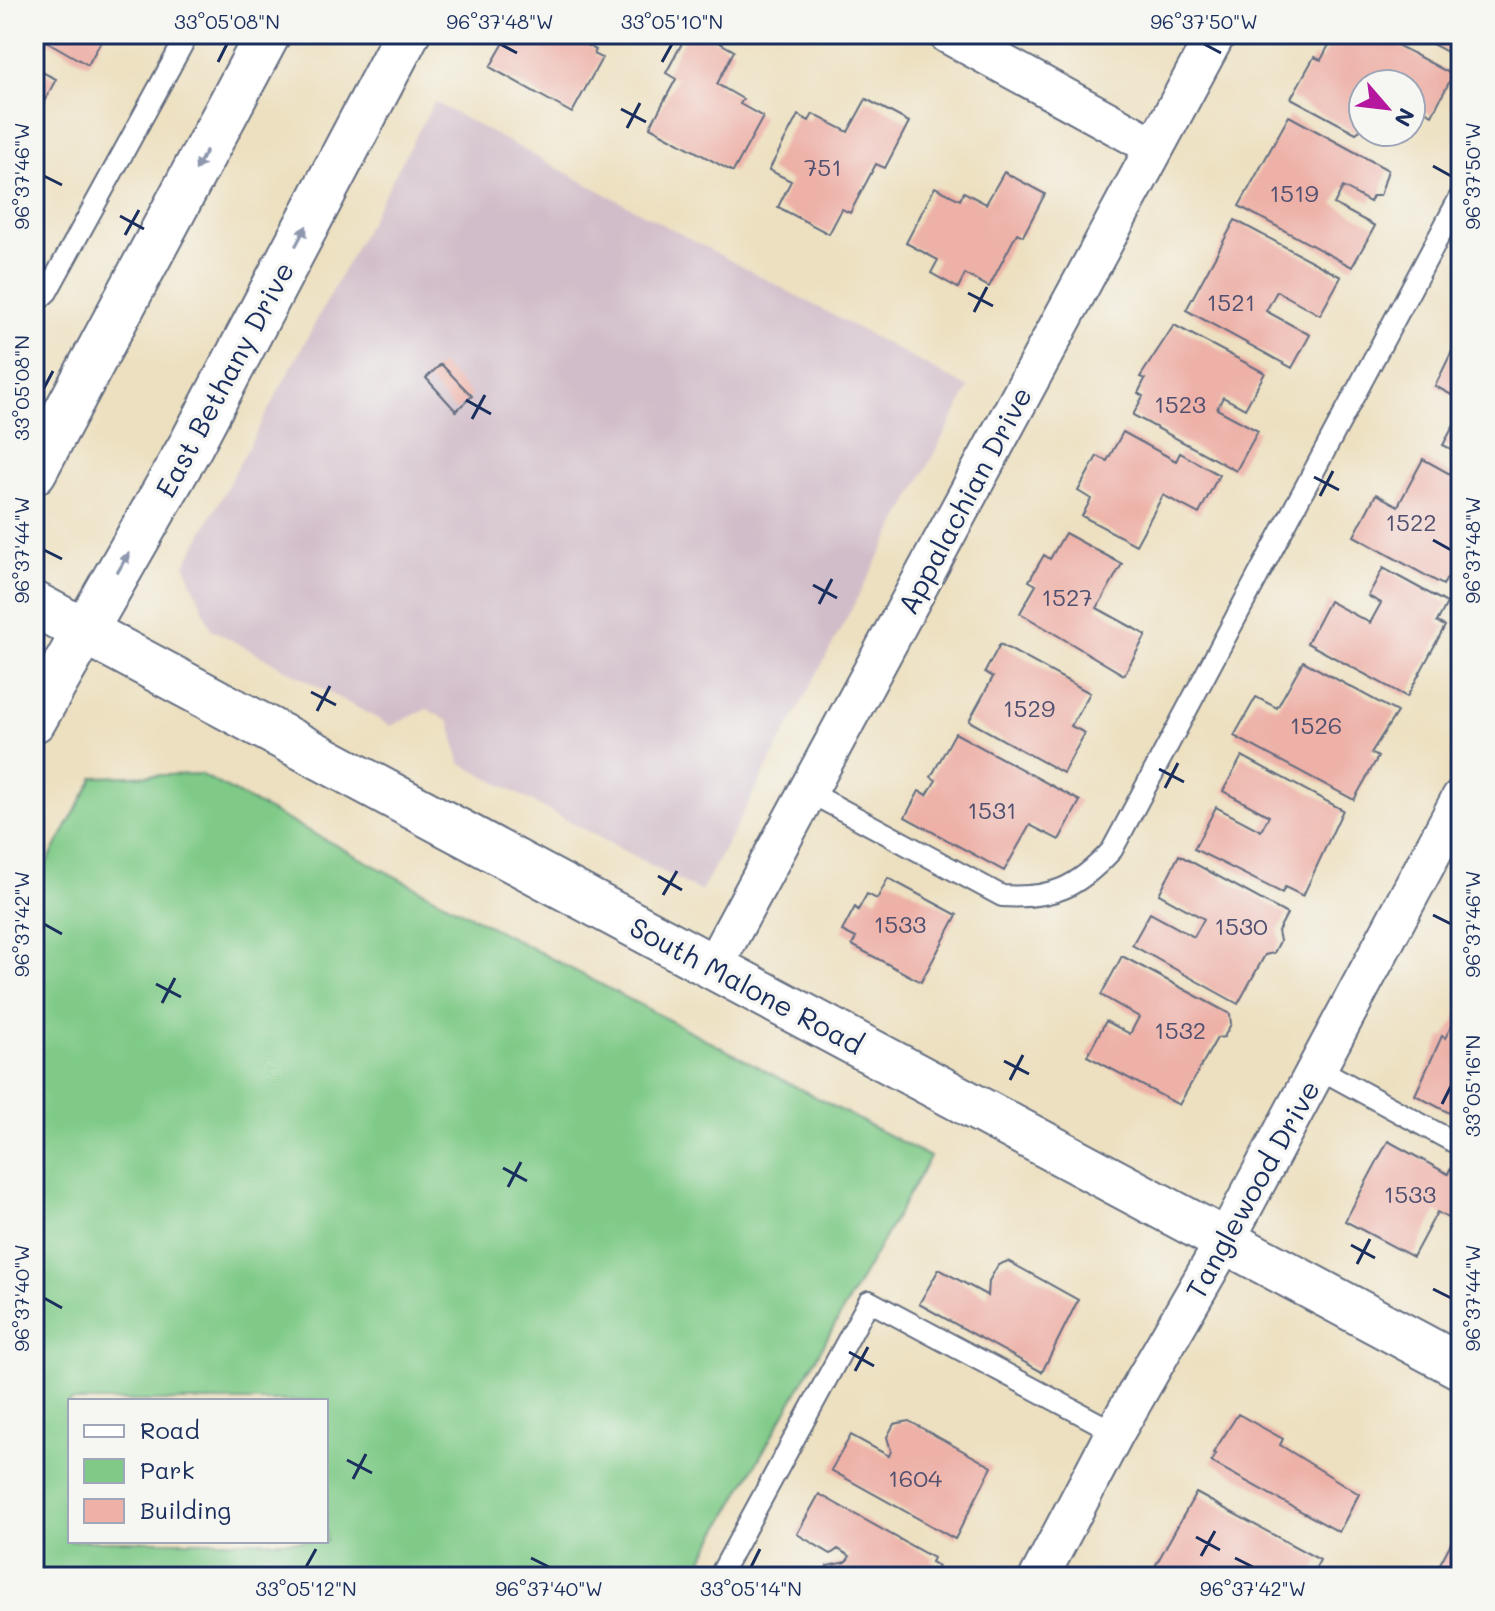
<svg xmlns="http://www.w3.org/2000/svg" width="1495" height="1611" font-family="Mali,sans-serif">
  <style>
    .industrial { fill: #d1bdc9 }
    .green { fill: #7fca87; stroke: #4d7c72; stroke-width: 2; fill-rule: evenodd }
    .building { fill: #edb1a7 }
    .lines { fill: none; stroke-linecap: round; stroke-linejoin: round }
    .lane-casing { stroke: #646d80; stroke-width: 24 }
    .street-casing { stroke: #646d80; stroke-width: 42 }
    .secondary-casing { stroke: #646d80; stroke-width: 48 }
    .lane { stroke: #fff; stroke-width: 20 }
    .street { stroke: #fff; stroke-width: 38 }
    .secondary { stroke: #fff; stroke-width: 44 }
    .oneway { fill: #8d97ae }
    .ticks { fill: none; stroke: #1b2f5e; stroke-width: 3 }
    .labels { text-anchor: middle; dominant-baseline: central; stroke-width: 7; stroke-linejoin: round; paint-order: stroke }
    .number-label { font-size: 24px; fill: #505070 }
    .street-label { font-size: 28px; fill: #1b2f5e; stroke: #f6f6f2 }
    .neatline { fill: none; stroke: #1b2f5e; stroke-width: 3 }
    .ticks-label { font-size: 20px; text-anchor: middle; fill: #1b2f5e }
  </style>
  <rect width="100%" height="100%" fill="#f6f6f2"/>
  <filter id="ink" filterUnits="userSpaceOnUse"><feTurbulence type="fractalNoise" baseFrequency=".0125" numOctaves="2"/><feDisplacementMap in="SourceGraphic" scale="16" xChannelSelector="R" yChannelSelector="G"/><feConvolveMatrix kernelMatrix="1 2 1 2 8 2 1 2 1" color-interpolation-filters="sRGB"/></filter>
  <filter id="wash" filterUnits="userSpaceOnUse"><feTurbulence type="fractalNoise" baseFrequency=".006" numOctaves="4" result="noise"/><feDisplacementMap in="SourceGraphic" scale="32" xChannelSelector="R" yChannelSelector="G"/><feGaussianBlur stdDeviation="1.8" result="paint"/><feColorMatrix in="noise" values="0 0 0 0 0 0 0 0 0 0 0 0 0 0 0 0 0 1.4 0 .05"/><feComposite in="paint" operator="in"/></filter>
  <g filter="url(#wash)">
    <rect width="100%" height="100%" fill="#ede0c0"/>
    <path class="industrial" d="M434,102L969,388L701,892L460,763L450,722L427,709L391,726L211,629L185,565Z"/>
    <path class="green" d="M200,774L930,1157L692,1577H34V886L94,777ZM70,1401H326V1541H70Z"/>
    <g id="blocks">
      <path class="building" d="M34,34H105L88,65Z
        M509,34H567L596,50L594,54L602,58L572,113L490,67Z
        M687,34H704L734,51L717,84L743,99L740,104L763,117L733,172L650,127L676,79L666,73Z
        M1327,34H1377L1453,75L1432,115L1411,104V84H1363V128L1356,133L1291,98L1314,57L1321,60L1330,43L1324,40Z
        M1414,34H1457L1447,52Z
        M34,68L56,79L34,122Z
        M866,99L909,122L885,168L876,164L850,213L842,209L829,234L778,207L791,181L769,170L798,115L809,121L813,114L848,132Z
        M1289,116L1388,170L1380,196H1373L1370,202L1343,187L1334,204L1375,226L1352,267L1239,206Z
        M34,131L46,137L34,160Z
        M1004,172L1045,194L1023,236L1017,233L989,287L965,274L958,288L931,273L938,260L906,243L935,187L960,200L964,192L986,204Z
        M1235,220L1341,277L1320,315L1277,291L1266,311L1310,335L1292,368L1186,310Z
        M1174,325L1265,373L1245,409L1223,397L1217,409L1258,431L1236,471L1133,415L1143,396L1138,393L1145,379L1140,377Z
        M1454,347L1461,351V400L1435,386Z
        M441,364L472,396L456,411L426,378Z
        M1461,412V454L1443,445Z
        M1123,432L1176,461L1180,453L1219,475L1199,514L1163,495L1136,545L1082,516L1091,499L1078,491L1097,456L1107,461Z
        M1423,459L1461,480V581L1449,575L1443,585L1354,536L1376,494L1398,506Z
        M1065,533L1122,564L1097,608L1146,635L1124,675L1020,613L1036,585L1029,581L1044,555L1050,559Z
        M1383,568L1447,603L1437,622L1445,626L1407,697L1307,643L1329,601L1370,623L1381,603L1368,596Z
        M1000,644L1090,693L1071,726L1085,733L1063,773L969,721L993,677L985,672Z
        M1303,661L1397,712L1371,753L1378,757L1354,800L1234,736L1256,697L1277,708Z
        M955,733L1080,801L1059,840L1030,825L1004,871L905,817L919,791L927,795L936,780L931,777Z
        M1242,756L1343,810L1303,896L1285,887L1282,893L1194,849L1216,807L1261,831L1269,816L1223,791Z
        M1179,855L1287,914L1278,931L1280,941L1274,953L1265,955L1238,1004L1132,945L1150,913L1194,937L1204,919L1159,894Z
        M888,878L957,915L921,982L852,945L856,938L842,931L855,907L858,910L867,894L877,899Z
        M1122,956L1230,1014L1231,1024L1224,1037L1217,1038L1179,1105L1087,1056L1106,1021L1130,1034L1139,1017L1101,995Z
        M1461,1009V1119L1415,1095L1442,1036L1445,1038Z
        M1388,1141L1448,1174L1450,1169L1461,1175V1225L1437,1212L1413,1257L1345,1221Z
        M1008,1261L1078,1300L1042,1372L919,1304L939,1269L988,1296L989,1281L998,1265Z
        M1238,1414L1283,1439L1280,1445L1359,1494L1339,1532L1211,1462L1216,1454L1213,1453Z
        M909,1421L992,1467L955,1539L831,1470L851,1435L889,1456L891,1451L887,1437L894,1424Z
        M1196,1493L1320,1560L1311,1577H1171L1154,1568Z
        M819,1494L933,1558L931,1562L938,1566L932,1577H822L827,1566L846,1562L850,1556L838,1549L831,1554L797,1534Z
        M1451,1543L1461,1549V1577H1433Z"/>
    </g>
  </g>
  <g filter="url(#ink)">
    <use href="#blocks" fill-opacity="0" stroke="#646d80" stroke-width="2"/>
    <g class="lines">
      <g class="lane-casing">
        <path id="lane" d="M34,304L47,292L188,34
          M807,791L1002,896C1053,899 1077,888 1112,850L1461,195
          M1318,1068L1461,1146
          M719,1577L869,1301L1115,1432"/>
      </g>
      <g class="street-casing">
        <path id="street" d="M948,34L1155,147
          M713,967L1216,34
          M1039,1577L1115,1432L1225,1241L1461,798"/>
      </g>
      <g class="secondary-casing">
        <path id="secondary" d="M34,472L268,34
          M34,604L1461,1367
          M34,720L191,445L407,34"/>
      </g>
      <use href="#lane" class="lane"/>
      <use href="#street" class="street"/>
      <use href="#secondary" class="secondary"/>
    </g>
    <defs><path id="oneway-solid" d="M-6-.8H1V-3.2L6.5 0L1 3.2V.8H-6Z" transform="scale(2)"/></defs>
    <g class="oneway">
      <use href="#oneway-solid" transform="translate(201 160) rotate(118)"/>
      <use href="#oneway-solid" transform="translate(301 236) rotate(-62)"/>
      <use href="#oneway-solid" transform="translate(123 563) rotate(-60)"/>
    </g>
  </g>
  <path class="ticks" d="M500,44L517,53M1204,44L1221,53M218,62L227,44M662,62L672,44M621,109L646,122M627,128L640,103M1433,166L1451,176M44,176L62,185M120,216L144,229M125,235L139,210M968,293L993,306M974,312L987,287M44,388L53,371M466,400L491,414M472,419L485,395M1314,477L1339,490M1320,496L1333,471M1433,540L1451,550M44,550L62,559M813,585L837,598M819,604L832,579M311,692L336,705M317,711L330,686M1159,769L1184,782M1165,788L1178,763M658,876L682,890M663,895L677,871M1433,915L1451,924M44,924L62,934M156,984L181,997M162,1003L175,978M1004,1061L1029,1074M1010,1080L1023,1055M1442,1104L1451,1086M503,1168L527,1181M508,1187L521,1162M1351,1245L1375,1258M1357,1264L1370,1239M1433,1289L1451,1298M44,1298L62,1308M849,1352L874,1366M855,1371L868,1347M347,1460L372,1473M353,1479L366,1454M1196,1537L1220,1550M1201,1556L1215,1531M531,1558L549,1567M1235,1558L1253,1567M306,1567L316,1549M751,1567L760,1549"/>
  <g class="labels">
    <g class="number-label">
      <text x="823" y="166">751</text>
      <text x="1294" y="192">1519</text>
      <text x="1231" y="301">1521</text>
      <text x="1180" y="403">1523</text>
      <text x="1411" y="521">1522</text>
      <text x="1067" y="596">1527</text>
      <text x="1029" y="707">1529</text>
      <text x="1316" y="724">1526</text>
      <text x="992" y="809">1531</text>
      <text x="900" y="923">1533</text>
      <text x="1241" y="925">1530</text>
      <text x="1180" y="1029">1532</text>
      <text x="1410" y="1193">1533</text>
      <text x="915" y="1477">1604</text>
    </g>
    <g class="street-label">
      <text transform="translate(224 379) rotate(-62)">East Bethany Drive</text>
      <text transform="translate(964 500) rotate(-62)">Appalachian Drive</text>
      <text transform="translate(747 985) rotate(28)">South Malone Road</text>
      <text transform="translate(1252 1189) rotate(-61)">Tanglewood Drive</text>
    </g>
  </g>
  <rect width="1495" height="1611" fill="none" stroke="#f6f6f2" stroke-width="88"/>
  <rect x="68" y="1399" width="260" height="144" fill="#f6f6f2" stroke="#9ea6b7" stroke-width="2"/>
  <rect x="84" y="1425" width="40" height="12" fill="#ffffff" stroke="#9ea6b7" stroke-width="2"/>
  <text x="140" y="1439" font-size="24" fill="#1b2f5e">Road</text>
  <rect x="84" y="1459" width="40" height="24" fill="#7fca87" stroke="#9ea6b7" stroke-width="2"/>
  <text x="140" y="1479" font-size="24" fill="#1b2f5e">Park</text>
  <rect x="84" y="1499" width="40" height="24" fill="#edb1a7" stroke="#9ea6b7" stroke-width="2"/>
  <text x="140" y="1519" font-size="24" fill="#1b2f5e">Building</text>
  <g transform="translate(1387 108) rotate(118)"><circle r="38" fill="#f6f6f2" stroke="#9ea6b7" stroke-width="2"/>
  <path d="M0-6L14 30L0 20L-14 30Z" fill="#b5179e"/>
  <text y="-12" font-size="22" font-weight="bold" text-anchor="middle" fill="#1b2f5e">N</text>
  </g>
  <rect x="44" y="44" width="1407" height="1523" class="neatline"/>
  <g class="ticks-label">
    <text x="227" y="29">33°05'08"N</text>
    <text x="500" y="29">96°37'48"W</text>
    <text x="672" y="29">33°05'10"N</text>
    <text x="1204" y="29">96°37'50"W</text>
    <text transform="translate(1473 176) rotate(-90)" y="7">96°37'50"W</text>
    <text transform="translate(22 176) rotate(-90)" y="7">96°37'46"W</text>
    <text transform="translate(22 388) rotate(-90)" y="7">33°05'08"N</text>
    <text transform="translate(1473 550) rotate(-90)" y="7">96°37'48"W</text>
    <text transform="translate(22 550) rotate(-90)" y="7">96°37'44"W</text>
    <text transform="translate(1473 924) rotate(-90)" y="7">96°37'46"W</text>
    <text transform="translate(22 924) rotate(-90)" y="7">96°37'42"W</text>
    <text transform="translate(1473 1086) rotate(-90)" y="7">33°05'16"N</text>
    <text transform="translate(1473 1298) rotate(-90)" y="7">96°37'44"W</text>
    <text transform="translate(22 1298) rotate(-90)" y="7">96°37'40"W</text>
    <text x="306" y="1596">33°05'12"N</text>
    <text x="549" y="1596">96°37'40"W</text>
    <text x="751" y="1596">33°05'14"N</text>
    <text x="1253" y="1596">96°37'42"W</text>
  </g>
</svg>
